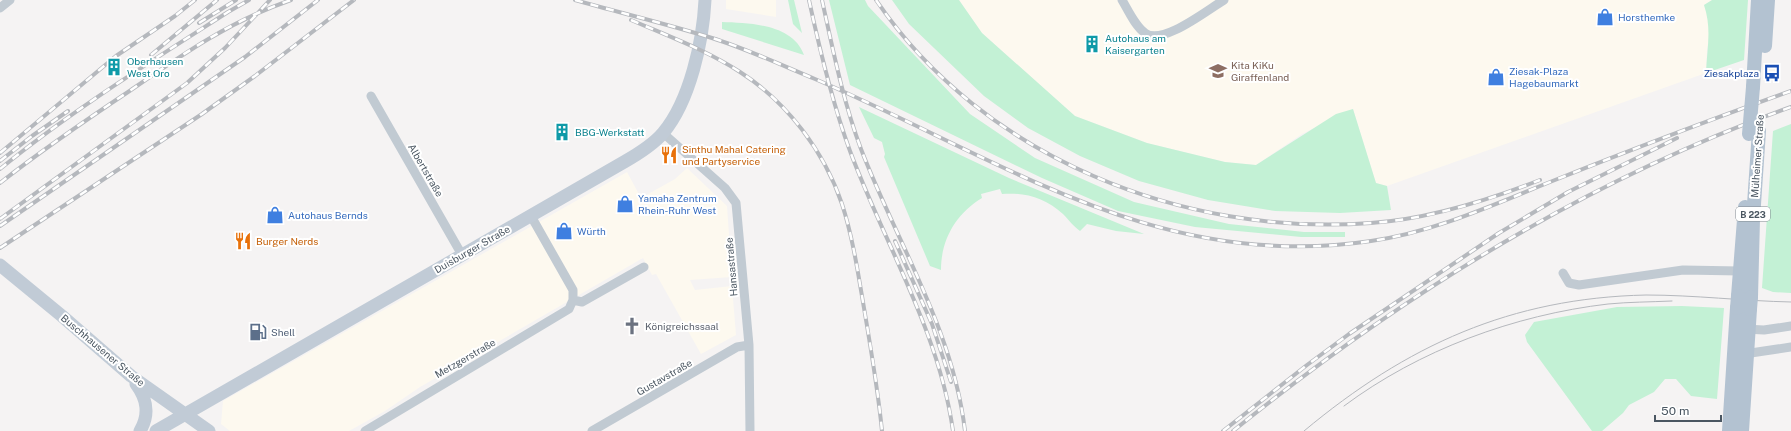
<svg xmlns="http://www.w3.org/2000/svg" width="1791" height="431" font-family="'Public Sans',sans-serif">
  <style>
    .commercial { fill: #fdf9ef }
    .green { fill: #c3f1d5 }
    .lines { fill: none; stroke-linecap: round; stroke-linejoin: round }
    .street { stroke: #c1cad2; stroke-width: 9 }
    .secondary { stroke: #c1cbd6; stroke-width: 13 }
    .primary { stroke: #b3c2d1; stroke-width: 14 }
    .tram { stroke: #b5b8bd; stroke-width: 1 }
    .rail-casing { stroke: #b5b8bd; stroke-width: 4 }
    .rail { stroke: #fff; stroke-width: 2.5; stroke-dasharray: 8; stroke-linecap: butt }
    .primary-bridge { stroke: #b3c2d1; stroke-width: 14 }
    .labels { text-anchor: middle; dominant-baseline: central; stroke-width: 4; stroke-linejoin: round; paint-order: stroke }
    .shield { fill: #fff; stroke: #808990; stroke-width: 1 }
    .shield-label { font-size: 9px; font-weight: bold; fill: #4a5661 }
    .shop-label { font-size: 10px; fill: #366cbe; stroke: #fff; text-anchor: start }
    .culture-label { font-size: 10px; fill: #0d838f; stroke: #fff; text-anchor: start }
    .education-label { font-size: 10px; fill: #785e54; stroke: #fff; text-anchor: start }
    .transit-label { font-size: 10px; fill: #164399; stroke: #fff; text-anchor: end }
    .food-label { font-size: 10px; fill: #c56008; stroke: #fff; text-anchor: start }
    .street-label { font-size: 10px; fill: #4a5661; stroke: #fff }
    .worship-label { font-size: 10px; fill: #5b616d; stroke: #fff; text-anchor: start }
    .service-label { font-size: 10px; fill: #4e5e75; stroke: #fff; text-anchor: start }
  </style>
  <rect width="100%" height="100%" fill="#f5f3f3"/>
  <path class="commercial" d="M726,0H776V17L726,9Z
    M959,0H1712L1704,5L1709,19L1710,33L1707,49L1706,73L1387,186L1376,183L1353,109L1302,134L1256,165L1225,162L1147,143L1075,116L982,33Z
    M687,168L727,206L732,277L690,280L695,290L732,286L736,335L701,354L656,274L652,275L643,258L420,387L385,411L349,431H230L221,424L223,401L627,172L641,198L675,179Z"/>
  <path class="green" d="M788,0H794L802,33L793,24Z
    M829,0H865L868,6L970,114L1035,158L1134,202L1229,224L1304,232H1345V237H1301L1195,227L1118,211L1042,178L850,85Z
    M892,0H959L982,33L1075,116L1147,143L1225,162L1256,165L1336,114L1353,109L1376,183L1387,186L1391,210L1340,213L1275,211L1208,200L1139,181L1080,156L1028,128L984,96L909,24Z
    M1712,0H1748L1744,60L1706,73C1707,48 1712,29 1704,5Z
    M722,22C750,23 793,24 804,55L722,29Z
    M859,107L1009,178L1144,234L1116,231L1087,224L1080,231C1073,226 1069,220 1063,214C1045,198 1025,192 1002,194L1000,189L981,194L982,198C956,214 941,239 941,270L930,266L884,157L885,154L882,142L874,138Z
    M1791,124V293L1773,292L1762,288L1773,131Z
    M1682,306L1724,308L1717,399L1691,396L1676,379H1665L1654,392L1629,405L1623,413L1602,431H1592L1527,342L1525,335L1534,322L1617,307Z"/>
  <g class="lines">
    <path class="street" d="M1122,0C1128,10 1135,26 1145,33C1162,46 1207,10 1224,0
      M0,8L10,0
      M371,96L462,255
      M663,133L725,188L736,203L749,345L750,431
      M1563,273L1569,283L1579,285L1683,270L1740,271
      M573,300L582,302L644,267
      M1745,329L1764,330L1791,326
      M1744,354L1791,347
      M365,431L569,309L573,300V290L531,216
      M592,431L737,347L749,345"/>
    <path class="secondary" d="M0,265L62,316L131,376L209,431
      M136,384C147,399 150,414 140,431
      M156,431L624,162C638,154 653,145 663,133C690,101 703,41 705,0"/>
    <path class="primary" d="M1765,46L1768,0
      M1753,87L1758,0
      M1738,296L1745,207
      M1751,297L1753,219L1759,131
      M1729,431L1737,308
      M1742,431L1750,309"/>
    <path class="tram" d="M1344,406C1419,350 1514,315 1608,304C1629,302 1650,302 1672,301
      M1304,431C1407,345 1511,298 1646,295C1694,295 1743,301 1791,302"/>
    <g class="rail-casing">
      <path id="rail" d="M575,0C621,13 667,24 712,38C747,49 781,65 815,79C1000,158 1157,273 1371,241C1435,232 1495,204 1555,180C1633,149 1712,119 1791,91
        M809,0C820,51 832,102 850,151C885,245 939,331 953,431
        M822,0C833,50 843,101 861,149C897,243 953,329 965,431
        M876,0C983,158 1184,237 1371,223C1429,219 1486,201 1540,180
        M631,20C668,36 706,50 740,72C787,102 824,151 842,204C853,238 858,273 864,308C871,349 878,390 882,431
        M199,23L236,0
        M151,55L217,0
        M0,153L116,56L175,16L195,0
        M0,161L32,136L68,111
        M0,169C71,111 150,62 228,12L249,0
        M0,183C42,150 86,120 131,90C183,54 230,21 291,0
        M0,219L187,83L225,48L270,0
        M0,226L245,57L318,0
        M895,241L932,324L951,382
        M0,248L202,114L255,76L354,0
        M1223,431L1307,365L1349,334L1499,233L1568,192L1677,138
        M1233,431C1402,295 1586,180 1791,107"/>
    </g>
    <use href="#rail" class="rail"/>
    <path class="primary-bridge" d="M1749,134L1753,87
      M1737,308L1738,296
      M1750,309L1751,297"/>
  </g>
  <defs>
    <g id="shop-bare" transform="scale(1.38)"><path d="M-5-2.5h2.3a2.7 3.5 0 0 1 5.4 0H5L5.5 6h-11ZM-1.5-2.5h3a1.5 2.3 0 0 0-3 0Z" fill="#3f7fe0" stroke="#fff" stroke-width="2.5" paint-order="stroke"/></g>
    <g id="building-bare" transform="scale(1.38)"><path d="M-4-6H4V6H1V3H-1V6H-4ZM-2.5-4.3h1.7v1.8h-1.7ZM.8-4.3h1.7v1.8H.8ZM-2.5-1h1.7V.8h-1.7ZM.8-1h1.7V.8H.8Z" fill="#0f9aa8" stroke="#fff" stroke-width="2.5" paint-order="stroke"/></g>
    <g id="school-bare" transform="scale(1.38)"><path d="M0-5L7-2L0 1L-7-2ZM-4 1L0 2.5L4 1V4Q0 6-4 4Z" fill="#8d6e63" stroke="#fff" stroke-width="2.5" paint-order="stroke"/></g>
    <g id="bus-bare" transform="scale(1.38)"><path d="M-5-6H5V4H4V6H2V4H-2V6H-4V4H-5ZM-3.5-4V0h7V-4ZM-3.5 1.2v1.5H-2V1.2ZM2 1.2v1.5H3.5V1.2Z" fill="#1a4fb4" stroke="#fff" stroke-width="2.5" paint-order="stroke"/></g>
    <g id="restaurant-bare" transform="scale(1.38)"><path d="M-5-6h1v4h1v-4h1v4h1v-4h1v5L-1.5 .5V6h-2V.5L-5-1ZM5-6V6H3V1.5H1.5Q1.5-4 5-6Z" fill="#e8710a" stroke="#fff" stroke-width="2.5" paint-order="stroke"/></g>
    <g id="church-bare" transform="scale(1.38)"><path d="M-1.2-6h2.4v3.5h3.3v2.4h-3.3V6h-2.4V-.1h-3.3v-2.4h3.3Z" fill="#6b7280" stroke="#fff" stroke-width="2.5" paint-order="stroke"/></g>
    <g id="fuel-bare" transform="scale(1.38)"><path d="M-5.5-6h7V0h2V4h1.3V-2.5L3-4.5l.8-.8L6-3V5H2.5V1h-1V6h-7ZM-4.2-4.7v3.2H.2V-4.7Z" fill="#5c6f8a" stroke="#fff" stroke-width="2.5" paint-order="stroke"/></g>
  </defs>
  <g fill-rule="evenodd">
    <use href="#shop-bare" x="1605" y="17"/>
    <use href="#building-bare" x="1092" y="44"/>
    <use href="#building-bare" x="114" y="67"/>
    <use href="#school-bare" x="1218" y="71"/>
    <use href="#bus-bare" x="1772" y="73"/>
    <use href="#shop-bare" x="1496" y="77"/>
    <use href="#building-bare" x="562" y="132"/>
    <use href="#restaurant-bare" x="669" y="155"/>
    <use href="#shop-bare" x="625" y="204"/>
    <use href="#shop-bare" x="275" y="215"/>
    <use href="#shop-bare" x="564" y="231"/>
    <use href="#restaurant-bare" x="243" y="241"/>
    <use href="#church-bare" x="632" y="326"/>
    <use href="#fuel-bare" x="258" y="332"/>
  </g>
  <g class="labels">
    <rect class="shield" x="1736" y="207" width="34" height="14" rx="3"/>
    <g class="shield-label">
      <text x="1753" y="214">B 223</text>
    </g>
    <g class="shop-label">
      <text x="1618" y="17">Horsthemke</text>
      <text x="1509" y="71">Ziesak-Plaza<tspan x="1509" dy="12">Hagebaumarkt</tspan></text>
      <text x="638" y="198">Yamaha Zentrum<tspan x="638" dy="12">Rhein-Ruhr West</tspan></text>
      <text x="288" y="215">Autohaus Bernds</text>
      <text x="577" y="231">Würth</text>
    </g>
    <g class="culture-label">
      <text x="1105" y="38">Autohaus am<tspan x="1105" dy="12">Kaisergarten</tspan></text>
      <text x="127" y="61">Oberhausen<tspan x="127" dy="12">West Oro</tspan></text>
      <text x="575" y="132">BBG-Werkstatt</text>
    </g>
    <g class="education-label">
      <text x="1231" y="65">Kita KiKu<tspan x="1231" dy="12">Giraffenland</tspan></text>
    </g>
    <g class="transit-label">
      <text x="1759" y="73">Ziesakplaza</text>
    </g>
    <g class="food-label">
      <text x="682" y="149">Sinthu Mahal Catering<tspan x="682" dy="12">und Partyservice</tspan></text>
      <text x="256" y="241">Burger Nerds</text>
    </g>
    <g class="street-label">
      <text transform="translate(1757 156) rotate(-86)">Mülheimer Straße</text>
      <text transform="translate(426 170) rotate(60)">Albertstraße</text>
      <text transform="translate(472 249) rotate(-30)">Duisburger Straße</text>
      <text transform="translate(731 267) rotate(-95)">Hansastraße</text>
      <text transform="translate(103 350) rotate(40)">Buschhausener Straße</text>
      <text transform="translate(465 358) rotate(-30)">Metzgerstraße</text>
      <text transform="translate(664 377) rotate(-30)">Gustavstraße</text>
    </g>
    <g class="worship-label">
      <text x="645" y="326">Königreichssaal</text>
    </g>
    <g class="service-label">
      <text x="271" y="332">Shell</text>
    </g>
  </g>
  <path d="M1655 415v6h66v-6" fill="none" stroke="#4a5661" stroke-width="2"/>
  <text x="1661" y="415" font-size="12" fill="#4a5661" stroke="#ffffff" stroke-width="3" paint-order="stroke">50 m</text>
</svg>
